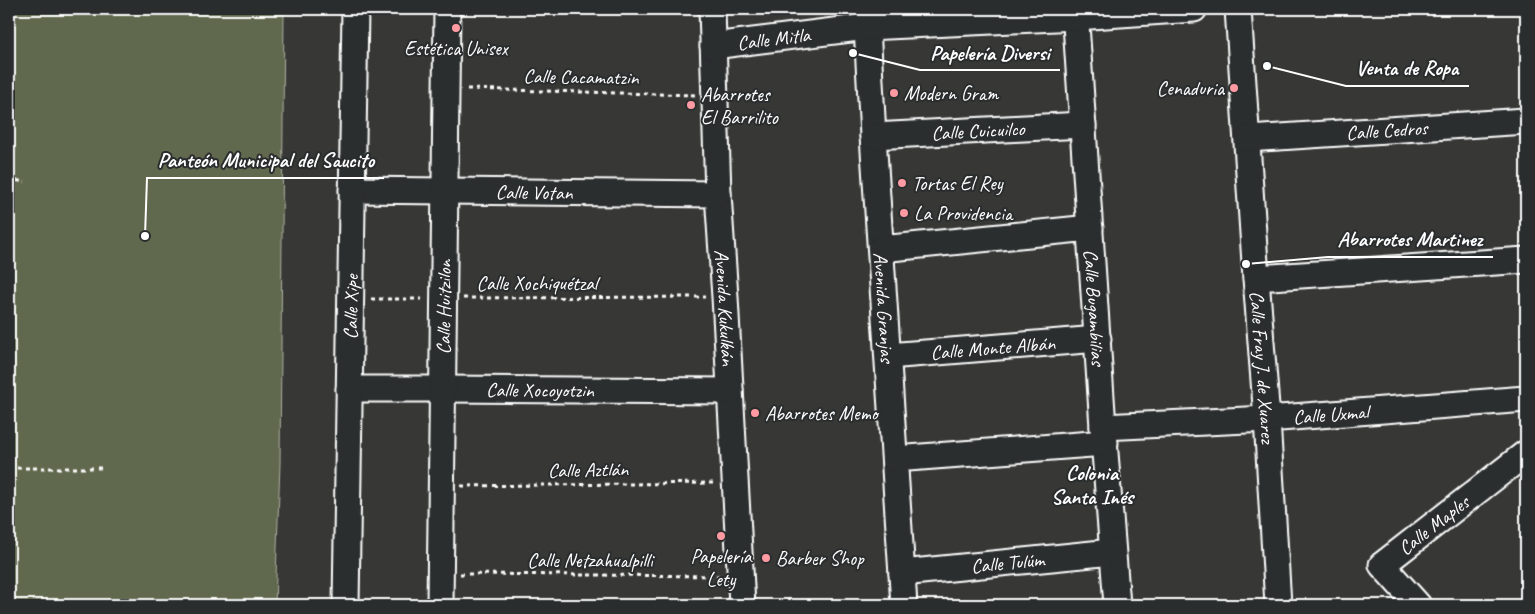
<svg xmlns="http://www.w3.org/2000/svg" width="1535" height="614" font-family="Caveat,sans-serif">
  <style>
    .green { fill: #60674d; stroke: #b0b3a6 }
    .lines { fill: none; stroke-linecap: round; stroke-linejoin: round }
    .minor-casing { stroke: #fff; stroke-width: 29 }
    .path { stroke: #fff; stroke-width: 3; stroke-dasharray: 4 4; stroke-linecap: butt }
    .minor { stroke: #2a2d2e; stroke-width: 25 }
    .poi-dot { fill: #ff9aa2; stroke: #2a2d2e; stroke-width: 2 }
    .labels { text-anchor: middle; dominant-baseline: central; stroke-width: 4; stroke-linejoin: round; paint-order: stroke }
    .street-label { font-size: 20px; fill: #fff; stroke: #2a2d2e }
    .poi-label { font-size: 20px; fill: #fff; stroke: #2a2d2e; text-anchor: start }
    .neighbourhood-label { font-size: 21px; font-weight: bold; fill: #fff; stroke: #2a2d2e }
    .leader { fill: none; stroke: #fff; stroke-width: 2 }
    .callout-dot { fill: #fff; stroke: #2a2d2e; stroke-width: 2 }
    .callout-label { font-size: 21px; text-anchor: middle; font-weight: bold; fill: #fff; stroke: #2a2d2e; stroke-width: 4; stroke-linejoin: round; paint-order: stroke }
  </style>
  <rect width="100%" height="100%" fill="#373735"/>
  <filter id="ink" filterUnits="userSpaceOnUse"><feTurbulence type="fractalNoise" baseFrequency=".02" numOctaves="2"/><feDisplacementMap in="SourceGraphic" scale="10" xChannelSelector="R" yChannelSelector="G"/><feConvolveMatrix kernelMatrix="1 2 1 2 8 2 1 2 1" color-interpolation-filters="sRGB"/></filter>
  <g filter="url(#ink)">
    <path class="green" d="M9,9H284L280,463L275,605H9Z"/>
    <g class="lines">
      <g class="minor-casing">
        <g id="minor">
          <path id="s1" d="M712,9L718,194L725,297L742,605"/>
          <path id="s2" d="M866,9L873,136L904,605"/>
          <path id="s3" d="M1075,9L1103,427L1117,605"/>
          <path id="s4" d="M1238,9L1256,278L1267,419L1278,605"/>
          <path id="s5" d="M713,46L867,27L1076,17L1194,9"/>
          <path id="s6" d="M873,136L1083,125"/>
          <path id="s7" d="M1248,139L1526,121"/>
          <path id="s8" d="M352,190L718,194"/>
          <path d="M881,249L1090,228"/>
          <path d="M1256,278L1526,260"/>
          <path id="s9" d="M888,356L1098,339"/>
          <path id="s10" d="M349,389H442L730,391"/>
          <path id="s11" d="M1103,427L1267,419L1526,399"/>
          <path d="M895,459L1105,443"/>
          <path id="s12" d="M902,573L1112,552"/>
          <path id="s13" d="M346,605L355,9"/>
          <path id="s14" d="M440,605L447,9"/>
          <path id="s15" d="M1418,605L1382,565L1526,453"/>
        </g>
      </g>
      <path class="path" d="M467,89L696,95
        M9,179L25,182
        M463,298L705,297
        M371,299H422
        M9,468H105
        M461,486L715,483
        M460,574L721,576"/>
      <use href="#minor" class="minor"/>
    </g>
  </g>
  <g class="poi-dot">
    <circle cx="456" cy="28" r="5"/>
    <circle cx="1234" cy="88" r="5"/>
    <circle cx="894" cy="93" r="5"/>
    <circle cx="691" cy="105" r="5"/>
    <circle cx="902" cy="183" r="5"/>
    <circle cx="904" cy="213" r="5"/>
    <circle cx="755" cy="413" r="5"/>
    <circle cx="721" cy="536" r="5"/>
    <circle cx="766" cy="558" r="5"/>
  </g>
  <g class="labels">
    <g class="street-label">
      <text stroke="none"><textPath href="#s5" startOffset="61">Calle Mitla</textPath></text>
      <text transform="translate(581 77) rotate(1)">Calle Cacamatzin</text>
      <text stroke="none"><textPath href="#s7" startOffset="139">Calle Cedros</textPath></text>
      <text stroke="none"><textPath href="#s6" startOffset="105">Calle Cuicuilco</textPath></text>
      <text stroke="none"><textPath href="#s8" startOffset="182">Calle Votan</textPath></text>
      <text x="537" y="283">Calle Xochiquétzal</text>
      <text stroke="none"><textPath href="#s13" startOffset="298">Calle Xipe</textPath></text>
      <text stroke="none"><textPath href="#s14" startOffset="298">Calle Huitzilon</textPath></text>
      <text stroke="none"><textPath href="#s1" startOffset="299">Avenida Kukulkán</textPath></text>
      <text stroke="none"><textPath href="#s2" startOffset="299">Avenida Granjas</textPath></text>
      <text stroke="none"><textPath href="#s3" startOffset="299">Calle Bugambilias</textPath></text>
      <text stroke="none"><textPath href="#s9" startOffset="105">Calle Monte Albán</textPath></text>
      <text stroke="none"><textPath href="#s4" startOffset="359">Calle Fray J. de Xuarez</textPath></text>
      <text stroke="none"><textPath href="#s10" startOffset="191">Calle Xocoyotzin</textPath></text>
      <text stroke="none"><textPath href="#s11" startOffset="228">Calle Uxmal</textPath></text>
      <text transform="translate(588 470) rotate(-1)">Calle Aztlán</text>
      <text stroke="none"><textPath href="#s15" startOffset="119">Calle Maples</textPath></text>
      <text x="590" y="560">Calle Netzahualpilli</text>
      <text stroke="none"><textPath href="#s12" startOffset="106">Calle Tulúm</textPath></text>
    </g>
    <g class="poi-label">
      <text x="456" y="48" text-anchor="middle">Estética Unisex</text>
      <text x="1224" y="88" text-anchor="end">Cenaduria</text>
      <text x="904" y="93">Modern Gram</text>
      <text x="701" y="94">Abarrotes<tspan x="701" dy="23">El Barrilito</tspan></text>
      <text x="912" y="183">Tortas El Rey</text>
      <text x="914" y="213">La Providencia</text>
      <text x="765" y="413">Abarrotes Memo</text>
      <text x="721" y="556" text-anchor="middle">Papelería<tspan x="721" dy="23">Lety</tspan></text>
      <text x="776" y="558">Barber Shop</text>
    </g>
    <g class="neighbourhood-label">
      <text x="1092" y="473">Colonia<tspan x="1092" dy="24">Santa Inés</tspan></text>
    </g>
  </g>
  <path class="leader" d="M853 53L920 70H1060M1267 66L1346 86H1469M145 236L147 178H384M1246 264L1328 257H1493"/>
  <g class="callout-dot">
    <circle cx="853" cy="53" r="5"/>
    <circle cx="1267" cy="66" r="5"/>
    <circle cx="145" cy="236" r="5"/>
    <circle cx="1246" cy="264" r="5"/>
  </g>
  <g class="callout-label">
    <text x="990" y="60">Papelería Diversi</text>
    <text x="1407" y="75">Venta de Ropa</text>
    <text x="266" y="167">Panteón Municipal del Saucito</text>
    <text x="1410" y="246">Abarrotes Martinez</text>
  </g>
  <rect width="1535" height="614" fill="none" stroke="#2a2d2e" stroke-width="30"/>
  <rect x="15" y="15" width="1505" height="584" fill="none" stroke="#fff" stroke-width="2" filter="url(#ink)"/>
</svg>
